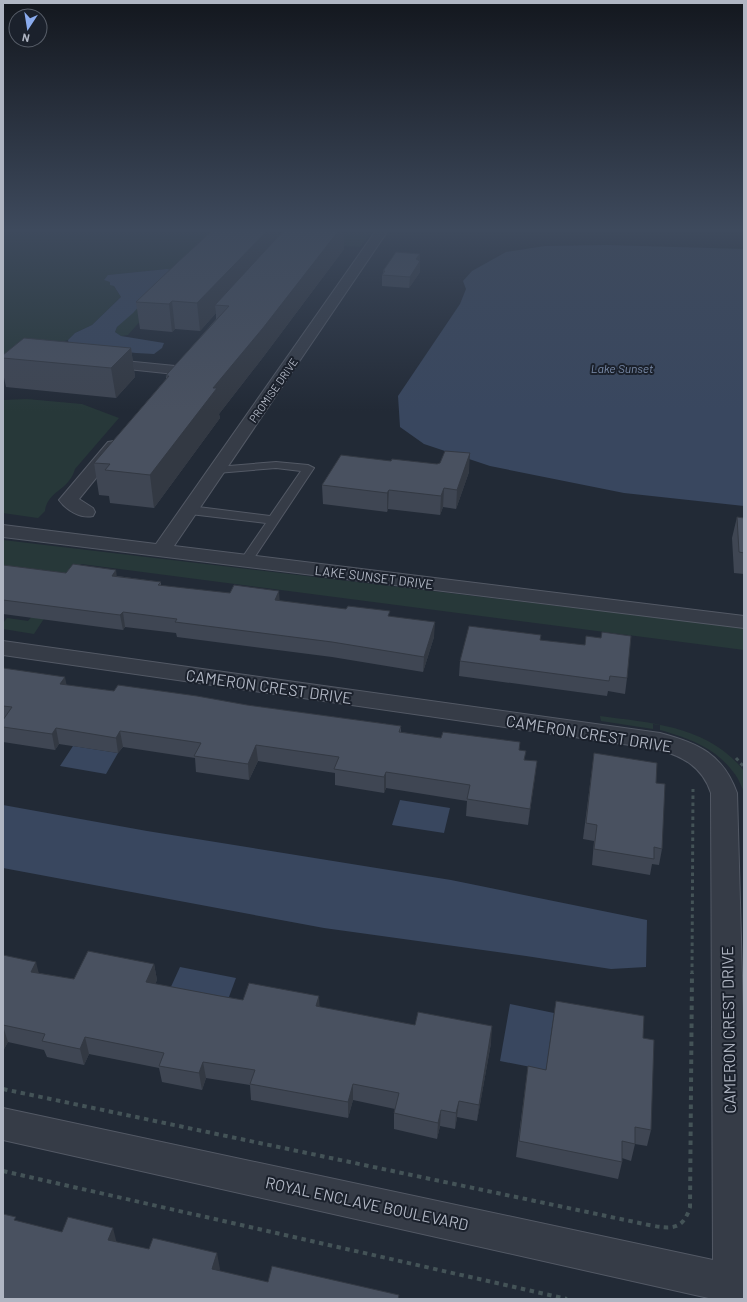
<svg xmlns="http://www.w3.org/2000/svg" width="747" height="1302" font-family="Barlow,sans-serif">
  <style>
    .green { fill: #273839 }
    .water { fill: #39475f }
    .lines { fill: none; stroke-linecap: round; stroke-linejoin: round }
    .lane-casing { stroke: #535965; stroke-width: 2 }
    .street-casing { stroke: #535965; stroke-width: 2 }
    .path-far1 { stroke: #445357; stroke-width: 3; stroke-dasharray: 3.5 3.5; stroke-linecap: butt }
    .path { stroke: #445357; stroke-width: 4; stroke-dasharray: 4.5 4.5; stroke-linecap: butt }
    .lane { fill: #363c47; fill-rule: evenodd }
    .street { fill: #363c47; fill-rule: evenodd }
    .wall { fill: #3f4653 }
    .shaded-wall { fill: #333943 }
    .building { fill: #495160; stroke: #333943 }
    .labels { text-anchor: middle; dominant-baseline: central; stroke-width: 4; stroke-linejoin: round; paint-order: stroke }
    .far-street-label { font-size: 11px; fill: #b0b6c3; stroke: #1b212c }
    .far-water-label { font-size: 12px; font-style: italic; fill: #7b8caa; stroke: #1b212c }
    .street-label { font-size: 13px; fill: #b0b6c3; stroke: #1b212c }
    .near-street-label { font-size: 16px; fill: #b0b6c3; stroke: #1b212c }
  </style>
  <rect width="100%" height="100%" fill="#222a36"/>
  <path class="green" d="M8,229H281L326,231L328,229H374L360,247L301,243L149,311L128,335L121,336L115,332L117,327L148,295L167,269L108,275L111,282L121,297L92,325L75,333L68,340L48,346L37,353L3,354V232Z
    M27,399L82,404L119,418L75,469C74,472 73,475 71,478C64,490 47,494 45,511L38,518L3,513V400Z
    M3,540L744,628V650L81,564L71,577L34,634L3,629V623L7,618L28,621L34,614L3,579Z
    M600,716C652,723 709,726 744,771V792C741,786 739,779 734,773C716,748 689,738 660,730V725L653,724V729L601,721Z"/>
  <path class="water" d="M607,245L744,249V506L624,493L490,466L424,444L400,427L398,396L460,304L466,289L463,281L472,271L506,252L545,246Z
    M167,269L172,270L133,313L117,327L115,332L121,336L164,343L162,348L154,354L136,353L69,345L68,340L75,333L92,325L121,297L114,286L110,285V282L104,280L108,275Z
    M73,746L118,753L106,774L60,766Z
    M400,800L450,808L444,833L392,825Z
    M3,805L147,831L451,880L647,920L646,967L611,969L526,956L324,928L3,868Z
    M180,967L236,978L223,1013L164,1002Z
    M510,1004L554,1013L546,1070L500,1061Z"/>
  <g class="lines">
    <g class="lane-casing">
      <path id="lane" d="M276,462L308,465L314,468L250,564H242L240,561L266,523L190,514L186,512L184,510L186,508L190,506L270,516L301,471L276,468L217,473L211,470L217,467Z"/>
    </g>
    <g class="street-casing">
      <path id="street" d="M377,229H389L174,546L744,616V628L3,537V525L156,544Z
        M104,359L175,366L180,367L182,370L180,373L175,374L99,366L97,363L99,360Z
        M114,441L120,442L122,446L79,499L93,508L95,512L93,516C81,519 66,510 59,500L108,442Z
        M3,641L660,733C698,743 723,754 737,793L744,1048V1299H713L3,1140V1108L713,1260L711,793C702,766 683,757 658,749L3,655Z"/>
    </g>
    <path class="path-far1" d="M736,758L744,767
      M692,974L693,789"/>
    <path class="path" d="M3,1089L649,1225C670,1229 683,1231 690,1207L692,973
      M3,1171L567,1299"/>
    <use href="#lane" class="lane"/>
    <use href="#street" class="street"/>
  </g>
  <path class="wall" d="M214,229H277L278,237L344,249L264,356L219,414L220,418L154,508L110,503L109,496L99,495L94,463L166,379V376L216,319V313L200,331L175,329L172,332L140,329L136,302Z
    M420,254V272L409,288L382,286V275L383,274V271Z
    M131,348L135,377L116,398L6,387L3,373V355Z
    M469,472L456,509L443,507L440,515L388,509L387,512L323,504L322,485Z
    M737,517L744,518V574L734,573L732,538Z
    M3,565L66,573L117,576L161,582V586L280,601L390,616L434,637L423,672L332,657L177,637L176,633L125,627L123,630L3,614Z
    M540,640L627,678L625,694L608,691L607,696L459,676L460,661Z
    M3,668L67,685L114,691L247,705L401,726V732L441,738L520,742L519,750L525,760L537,761L528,825L466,816L467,801L386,788L384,793L335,785V773L258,761L249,780L196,772L195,758L123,747L118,753L59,744L55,750L3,742Z
    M594,753L656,783L662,849L659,865L652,864L650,875L592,865L594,841L583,839Z
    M3,955L39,973L74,979L154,964L157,980L155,984L243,1000L320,1007L491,1043L477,1121L457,1117L455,1129L440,1126L437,1139L394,1129V1113L395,1109L353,1100L348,1118L251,1100L250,1085L206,1078L202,1090L162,1082L159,1068L89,1054L84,1065L47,1057L44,1050L8,1042L4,1049H3Z
    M643,1038L651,1130L647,1146L635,1144L631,1161L622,1158V1162L618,1179L516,1157L528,1066L546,1070Z"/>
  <path class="shaded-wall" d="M269,229H277L278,245L215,305L216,313L200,331L197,303Z
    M340,229H344V249L264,356L219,414L220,418L154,508L150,475L213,388Z
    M420,254V272L409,288L410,277L416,259Z
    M172,301L175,329L172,332L169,304Z
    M131,348L135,377L116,398L111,368Z
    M470,453L469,472L456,509L457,490Z
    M444,488L443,507L440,515L441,496Z
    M389,490L388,509L387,512V493Z
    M116,570L118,585L112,576Z
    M279,591L280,606L275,600Z
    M123,612L125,627L123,630L120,615Z
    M435,622L434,637L423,672L424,657Z
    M65,677L68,692L60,684Z
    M56,728L59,744L55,750L52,734Z
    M120,731L123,747L118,753L116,738Z
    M256,745L258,761L249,780L248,764Z
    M537,761L535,777L528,825L530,809Z
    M386,772V788L384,793V777Z
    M36,962L40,978L31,972Z
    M154,964L157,980L149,998L146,982Z
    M319,996L320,1013L316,1006Z
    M3,1026L8,1042L4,1049L3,1047Z
    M492,1026L491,1043L477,1121L479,1105Z
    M85,1037L89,1054L84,1065L80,1049Z
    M203,1062L206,1078L202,1090L199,1073Z
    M353,1084V1100L348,1118V1102Z
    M459,1101L457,1117L455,1129L456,1113Z
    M441,1110L440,1126L437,1139L438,1123Z
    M113,1228L117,1244L108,1240Z
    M217,1253L220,1269L214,1285L212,1269Z"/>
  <path class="building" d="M214,229H269L197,303L172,301L169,304L136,302L178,262Z
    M285,229H340L263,328L213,388H217L150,475L105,470L110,464L94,463L169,376H166L168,373L229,306L215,305Z
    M396,252L420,254L416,259L420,261L410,277L382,275L385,271H383Z
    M24,338L131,348L111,368L3,358V355Z
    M445,451L470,453L457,490L444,488L441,496L389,490L387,493L322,485L341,455L391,461L392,459L437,464L440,463Z
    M737,517L744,518V553L739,552Z
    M73,564L116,570L112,576L161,582L158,585L230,593L234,585L279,591L275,600L346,609L348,606L390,611L388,616L435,622L424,657L332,642L175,622L177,619L123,612L120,615L3,600V565L66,573Z
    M469,626L541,635L540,640L585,645L586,636L601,638L602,632L631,636L627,678L610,676L609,681L460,661Z
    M3,668L65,677L60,684L114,691L118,685L197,696L247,705L401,726L399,732L441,738L443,732L520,742L519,750L526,751L524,760L537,761L530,809L467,799L470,785L386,772L384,777L334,769L339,757L256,745L248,764L194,756L201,743L120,731L116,738L56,728L52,734L3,727V720L12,707L3,706Z
    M594,753L657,763L656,783L665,784L662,849L654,847V859L594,849L597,825L586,823Z
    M88,951L154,964L146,982L220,996L243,1000L249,983L319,996L316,1006L415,1025L418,1012L492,1026L479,1105L459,1101L456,1113L441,1110L438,1123L394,1113L399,1093L353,1084L348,1102L250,1084L255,1070L203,1062L199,1073L159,1066L164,1053L85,1037L80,1049L42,1041L45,1034L3,1025V955L36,962L31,972L74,979Z
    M556,1001L644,1016L643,1038L654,1040L651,1130L635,1127V1144L622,1141V1162L519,1141L528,1066L546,1070Z
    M3,1214L16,1217L14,1220L62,1232L68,1217L113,1228L108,1240L149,1249L153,1238L217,1253L212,1269L268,1282L272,1266L399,1295L398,1299H3Z"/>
  <linearGradient id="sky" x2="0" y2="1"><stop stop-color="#13171e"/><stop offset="0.56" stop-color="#3e4a5d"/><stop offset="1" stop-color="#3e4a5d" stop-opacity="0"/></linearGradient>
  <rect width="747" height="411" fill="url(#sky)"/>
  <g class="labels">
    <g class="far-street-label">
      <text transform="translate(273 390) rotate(-55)">PROMISE DRIVE</text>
    </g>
    <g class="far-water-label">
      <text x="622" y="368">Lake Sunset</text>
    </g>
    <g class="street-label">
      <text transform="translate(374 577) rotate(7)">LAKE SUNSET DRIVE</text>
    </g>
    <g class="near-street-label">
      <text transform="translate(269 686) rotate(8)">CAMERON CREST DRIVE</text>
      <text transform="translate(589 733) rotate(9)">CAMERON CREST DRIVE</text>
      <text transform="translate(728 1030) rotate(-91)">CAMERON CREST DRIVE</text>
      <text transform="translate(367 1203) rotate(12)">ROYAL ENCLAVE BOULEVARD</text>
    </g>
  </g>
  <rect width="747" height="1302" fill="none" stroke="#b0b6c3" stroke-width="8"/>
  <g transform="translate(28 28) rotate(192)"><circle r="19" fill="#1b212c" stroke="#575d68"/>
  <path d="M0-3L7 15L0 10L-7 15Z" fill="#8aabee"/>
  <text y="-6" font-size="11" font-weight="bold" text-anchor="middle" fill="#b0b6c3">N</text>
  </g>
</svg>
